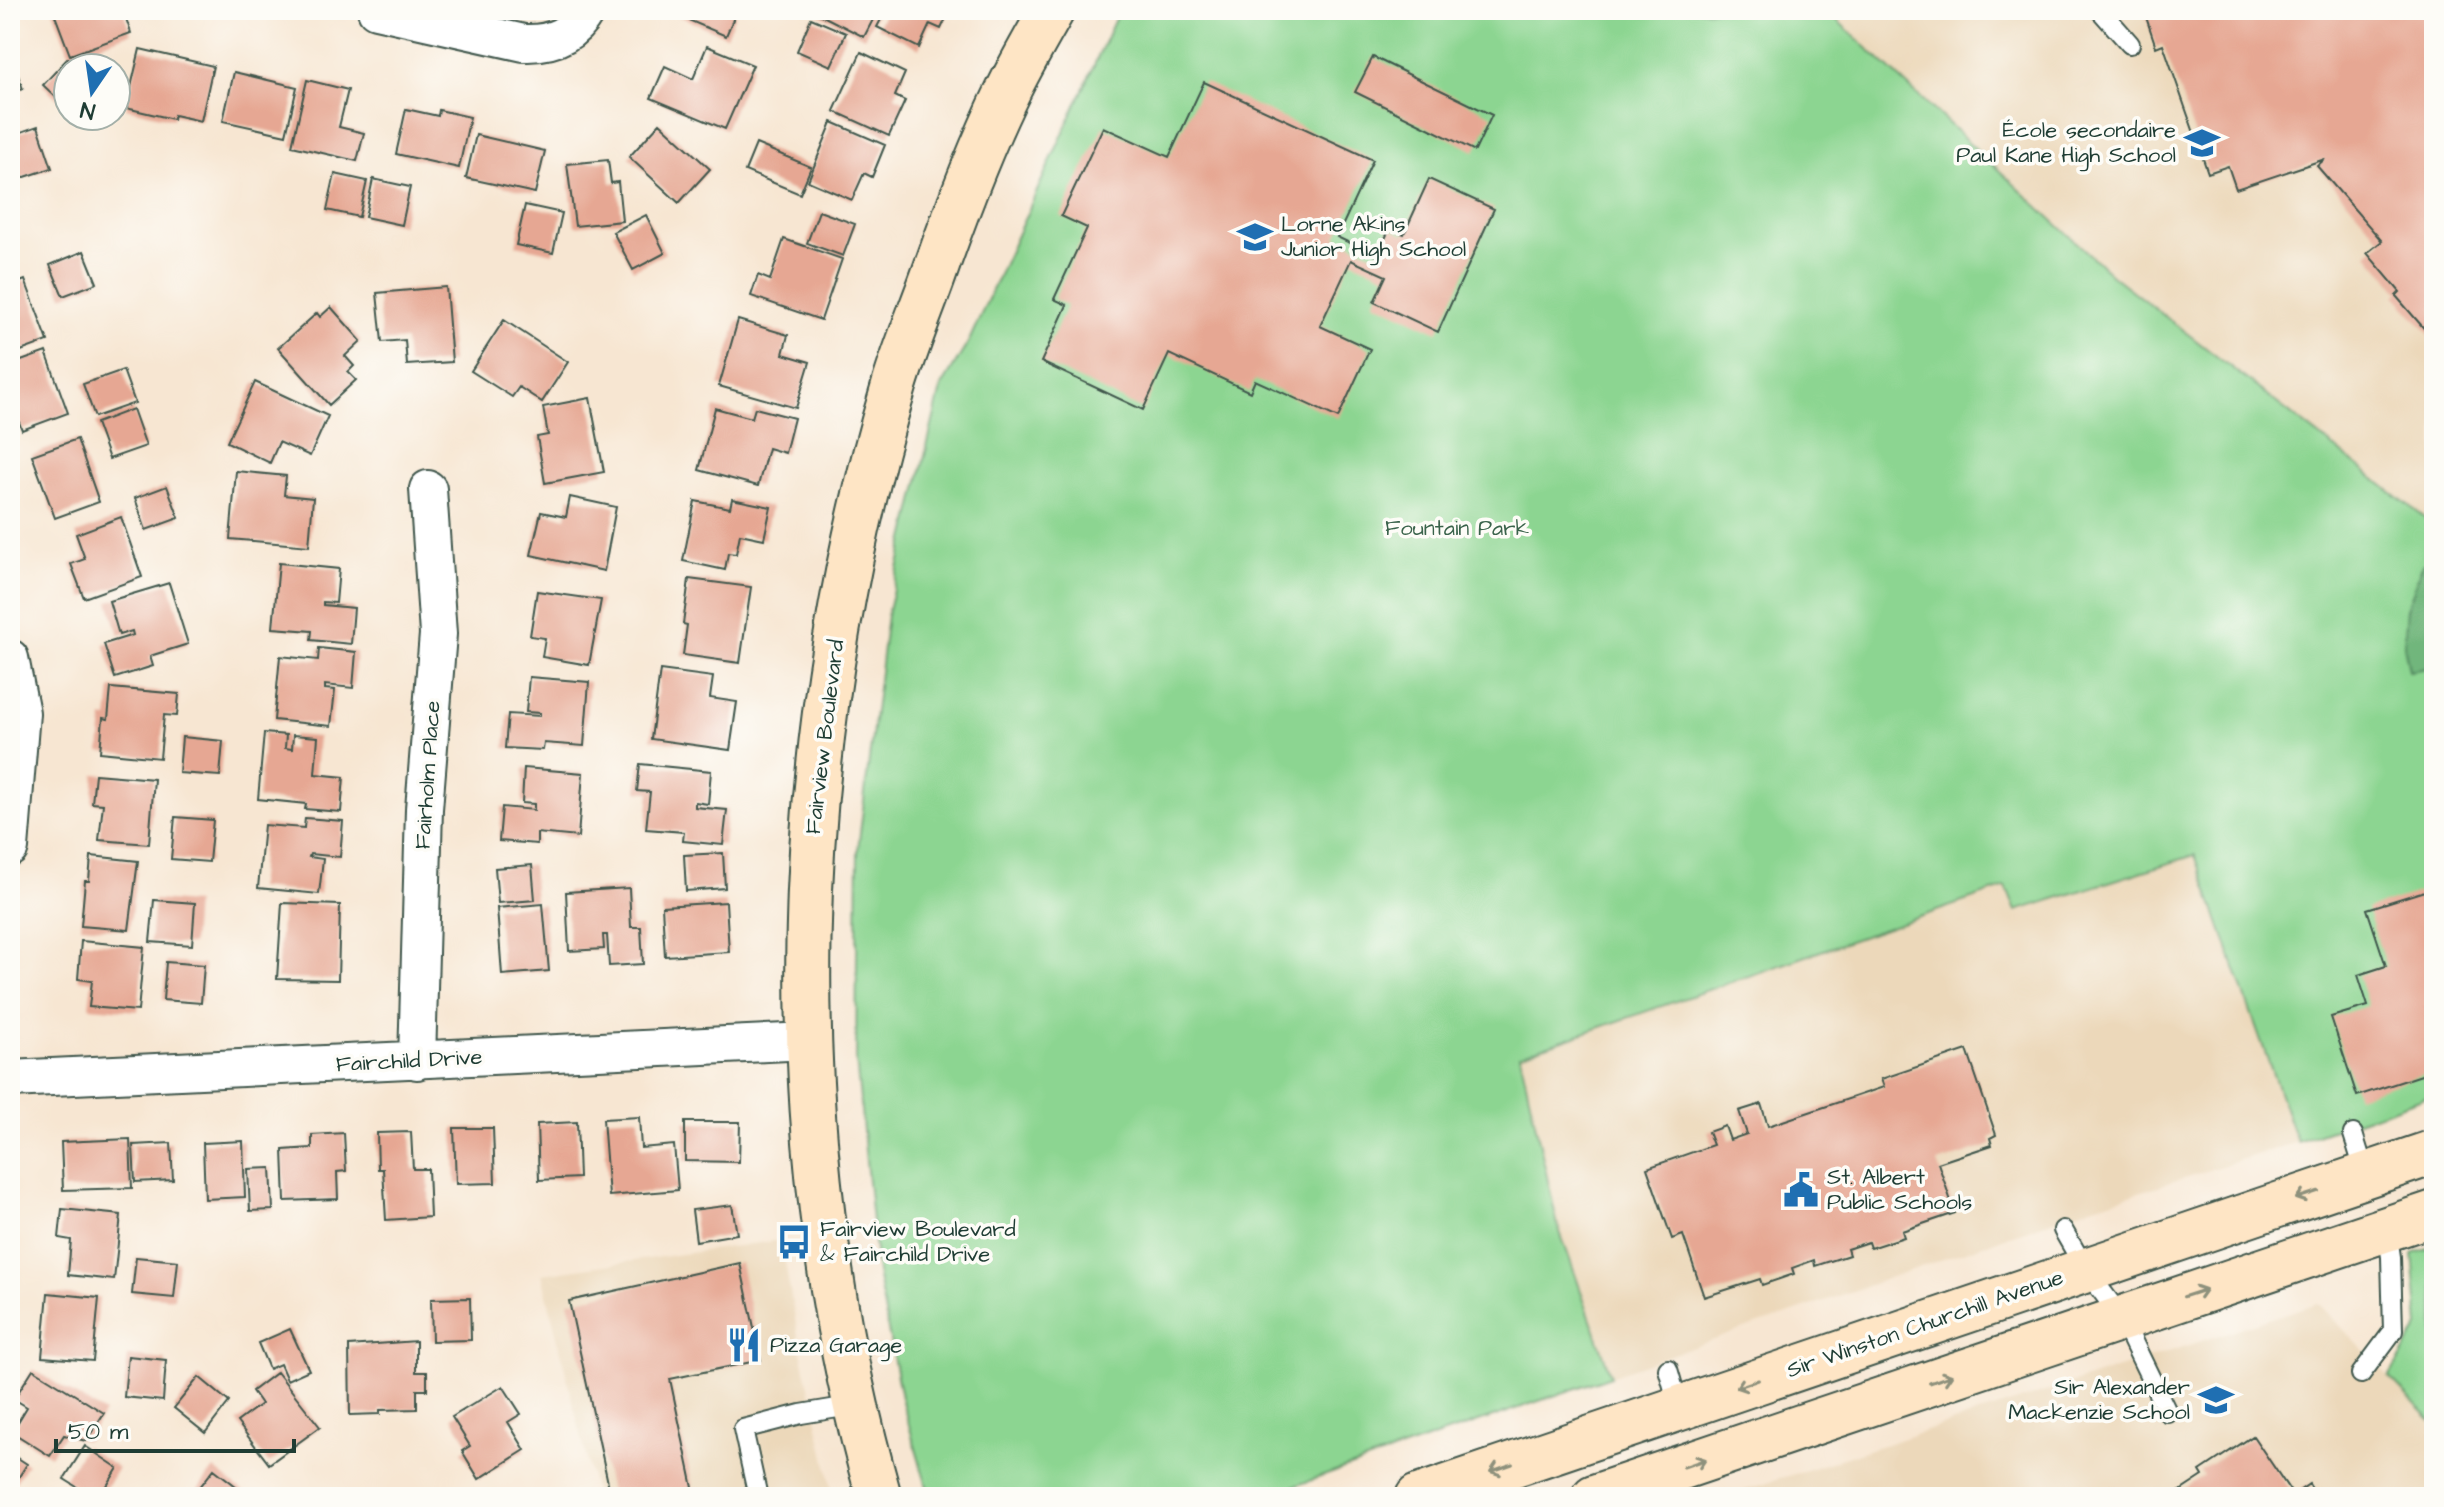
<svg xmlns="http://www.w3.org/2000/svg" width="2444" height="1507" font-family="'Architects Daughter',sans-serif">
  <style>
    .built { fill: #ecd8ba }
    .green { fill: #8cd591; stroke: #568962; stroke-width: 2 }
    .forest { fill: #71b67b; stroke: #487a58; stroke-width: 2 }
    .building { fill: #e6a793 }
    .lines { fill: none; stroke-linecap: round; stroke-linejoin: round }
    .lane-casing { stroke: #3f564c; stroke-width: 22 }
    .street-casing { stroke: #3f564c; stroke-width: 40 }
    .secondary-casing { stroke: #3f564c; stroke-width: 48 }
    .lane { stroke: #fff; stroke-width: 18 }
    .street { stroke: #fff; stroke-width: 36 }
    .secondary { stroke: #fee5c5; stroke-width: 44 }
    .oneway { stroke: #8e917c }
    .labels { text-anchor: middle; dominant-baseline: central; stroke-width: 7; stroke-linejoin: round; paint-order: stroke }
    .poi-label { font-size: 22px; fill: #1f3d34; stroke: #fdfcf7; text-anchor: start }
    .park-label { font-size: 22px; fill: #3a634b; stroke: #fdfcf7 }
    .street-label { font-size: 22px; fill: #1f3d34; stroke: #fdfcf7 }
  </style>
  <rect width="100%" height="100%" fill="#fdfcf7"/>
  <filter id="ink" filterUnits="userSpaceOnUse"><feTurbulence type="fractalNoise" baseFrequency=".0125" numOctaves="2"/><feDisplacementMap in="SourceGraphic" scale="16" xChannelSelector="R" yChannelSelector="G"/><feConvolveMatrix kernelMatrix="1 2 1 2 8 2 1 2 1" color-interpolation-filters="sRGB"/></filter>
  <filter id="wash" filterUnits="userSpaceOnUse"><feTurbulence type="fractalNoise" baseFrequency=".006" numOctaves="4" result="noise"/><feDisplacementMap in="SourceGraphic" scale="32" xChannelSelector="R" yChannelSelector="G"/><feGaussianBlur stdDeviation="1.8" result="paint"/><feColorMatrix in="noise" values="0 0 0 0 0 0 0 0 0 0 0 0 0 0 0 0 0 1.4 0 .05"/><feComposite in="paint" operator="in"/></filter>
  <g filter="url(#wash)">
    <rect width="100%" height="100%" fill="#f7e6d2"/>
    <path class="built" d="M1826,10H2434V525L2113,276Z
      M2195,854L2211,900L2434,1094L2297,1142L2082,1210L1611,1376L1558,1226L1520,1055L2006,886L2017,910Z
      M781,1240L800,1347L834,1497H596L542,1274Z
      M2318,1303L2434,1423V1497H1724Z"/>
    <path class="green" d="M1119,10H1826L2113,276L2434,525V1094L2297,1142L2195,855L2016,911L2006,887L1520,1055L1558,1226L1611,1376L1263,1497H930L901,1398L877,1272L856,1060L858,849L887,615L941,388L969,341Z
      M2434,1247V1423L2389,1377L2419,1327L2413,1254Z"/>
    <path class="forest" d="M2434,556V667L2409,671L2404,645L2407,609L2422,565Z"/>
    <g id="blocks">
      <path class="building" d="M53,10H123L131,33L70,55Z
        M673,10H737L726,36L672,13Z
        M811,10H878L864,37Z
        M886,10H950L941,29L930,24L919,48L877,27Z
        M2155,10H2434V340L2396,296L2400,292L2367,253L2382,241L2317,166L2325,159L2236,189L2228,166L2208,173L2163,44L2156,47L2145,14Z
        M811,18L846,33L831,66L797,51Z
        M707,46L753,65L725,129L651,98L665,66L693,79Z
        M140,49L213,66L201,121L174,115L173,119L126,108Z
        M861,52L905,73L895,96L905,101L889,136L834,111Z
        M10,53L23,89L10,93Z
        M1373,57L1492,115L1475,151L1355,92Z
        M68,58L78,68H68V109L43,85Z
        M234,72L297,87L286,135L223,121Z
        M307,80L348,90L339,127L364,133L357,161L292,146Z
        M1204,82L1373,160L1337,237L1377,256L1390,228L1404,234L1429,179L1494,209L1438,332L1374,302L1386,276L1351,260L1320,326L1370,349L1338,418L1255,380L1250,392L1169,354L1143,410L1041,362L1067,305L1054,299L1087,228L1061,216L1103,127L1169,157Z
        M406,109L438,116L439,110L470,117L459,168L396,154Z
        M832,122L885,145L872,177L864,173L852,200L808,181Z
        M660,123L710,169L679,203L629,157Z
        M38,126L52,168L16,180L10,164V136Z
        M476,135L545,151L535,193L466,178Z
        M756,144L811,167L800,194L745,171Z
        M608,160L611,183L618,182L622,221L575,226L567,164Z
        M335,174L367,181L359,217L327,210Z
        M373,179L410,187L402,225L365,217Z
        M525,205L562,213L553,253L516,245Z
        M819,211L855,224L843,256L807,243Z
        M646,215L665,253L633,270L613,232Z
        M784,239L842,259L821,320L751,296L758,275L770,280Z
        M84,251L97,283L63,296L50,265Z
        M25,280L48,341L10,355V286Z
        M446,287L452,362L407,365L405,340L382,342L377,293Z
        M331,307L361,341L345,356L354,366L348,372L356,380L329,405L278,348L317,313L320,317Z
        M504,320L568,362L542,402L519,387L512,397L471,371Z
        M738,320L788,335L783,354L810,362L796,408L719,386Z
        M46,352L68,413L22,430L10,398V365Z
        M123,370L135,403L95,417L83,384Z
        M255,382L328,416L310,456L279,442L270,463L227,442Z
        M590,398L604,472L545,483L537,437L548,435L543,407Z
        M715,408L752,418L755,408L794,418L785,453L768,448L758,486L699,470Z
        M133,409L146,446L109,459L96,423Z
        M77,439L99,502L55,518L32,455Z
        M236,471L286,476L284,495L313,498L309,546L230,539Z
        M167,486L179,518L146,530L135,498Z
        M570,497L616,507L604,571L531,555L541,512L566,517Z
        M732,499L771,507L764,539L740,534L736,554L728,553L725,570L683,561L695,501L730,508Z
        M121,517L142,577L84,598L71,564L85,559L76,534Z
        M279,563L339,569L336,603L323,602V605L354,608L351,644L311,640L312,631L273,628Z
        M689,579L751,587L740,663L683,655L687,625L683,624Z
        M169,583L188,644L150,656L153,666L115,678L104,644L133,635L132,631L119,635L109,601Z
        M537,591L601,600L589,665L542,657L545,638L530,636Z
        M319,648L356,652L353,688L325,685V689L335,690L331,726L274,720L280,656L318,660Z
        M660,670L713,677L710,698L737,702L730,750L651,739Z
        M529,677L589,682L584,746L544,743L543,750L505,748L508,714L540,716V713L526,712Z
        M111,688L179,694L177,716L164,715L160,758L100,752L103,718L108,719Z
        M264,733L286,735L285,748L292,749L293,735L318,737L315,774L344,777L341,812L305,809L306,804L258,799Z
        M182,737L223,741L220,776L179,773Z
        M640,764L711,771L708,804L695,802V807L727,810L723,845L683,841L684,832L646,829L650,792L637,791Z
        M524,768L583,773L578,837L537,833V844L499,841L502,807L534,810V804L522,803Z
        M95,774L154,779L149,844L99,840L103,804L92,803Z
        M175,817L213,820L209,862L171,859Z
        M305,818L343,821L340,857L310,854L309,857L323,859L319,894L258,888L264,825L304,828Z
        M723,853L725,888L686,891L684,855Z
        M91,856L138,861L129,930L81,926L85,881H89Z
        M532,865L535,900L498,903L495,868Z
        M629,888L631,927H641L643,964L609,966L607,935H603L604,949L569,951L566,892Z
        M2434,888V1071L2357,1096L2331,1017L2368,1006L2358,975L2386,966L2367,909Z
        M154,900L195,903L192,945L150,942Z
        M726,902L729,952L665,956L662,906Z
        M282,903L340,905L338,980L277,979Z
        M543,904L549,971L502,975L497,908Z
        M81,941L144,947L138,1011L89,1007L92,981L78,979Z
        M166,962L204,965L201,1003L163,1000Z
        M1967,1050L1996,1135L1990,1138L1992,1145L1938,1163L1955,1213L1902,1231L1904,1237L1870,1248L1868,1242L1847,1249L1849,1255L1815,1266L1814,1260L1792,1268L1794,1274L1762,1285L1760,1279L1704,1297L1683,1235L1672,1239L1647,1168L1713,1145L1708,1132L1725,1126L1730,1140L1747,1134L1739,1111L1761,1104L1768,1126L1884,1087L1881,1079Z
        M639,1117L641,1148L674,1145L678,1190L609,1196L603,1119Z
        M577,1122L579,1178L539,1180L537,1124Z
        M685,1122H740L739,1162L685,1161Z
        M454,1128H493L495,1183L456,1184Z
        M411,1132L413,1169H428L430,1217L386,1220L383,1169H378L377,1133Z
        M344,1133L346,1171L337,1172L338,1199L285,1201L283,1150L312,1148V1135Z
        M130,1139L132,1188L63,1190L61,1142Z
        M243,1141L245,1197L205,1199L203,1143Z
        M171,1143L173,1180L135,1182L133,1145Z
        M271,1168L273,1210L250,1211L248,1169Z
        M732,1205L737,1234L696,1241L692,1210Z
        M62,1209L121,1215L114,1280L68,1275L71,1240L59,1238Z
        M136,1257L178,1261L174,1298L132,1294Z
        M740,1263L761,1360L670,1379L695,1497H611L569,1301Z
        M48,1293L99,1298L93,1361L42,1357Z
        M470,1298L471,1340L432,1341L431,1299Z
        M290,1329L309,1370L287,1380L280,1364L269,1369L258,1343Z
        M416,1341V1372H427V1390H417V1409L380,1410V1414L350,1415L349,1346Z
        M128,1356L166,1360L163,1401L124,1397Z
        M33,1369L104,1413L86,1441L64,1435L50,1456L12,1432L27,1407L14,1399Z
        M277,1372L320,1427L269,1464L237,1422L261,1404L252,1391Z
        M199,1377L229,1402L205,1433L174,1408Z
        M503,1386L521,1414L508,1422L525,1450L479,1479L462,1451L470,1446L452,1417Z
        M2253,1436L2293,1495L2309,1484L2317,1497H2171L2203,1476L2200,1471Z
        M85,1446L118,1468L100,1497H93L64,1479Z
        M10,1453L27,1464L10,1491Z
        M214,1469L250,1497H180L184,1491L192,1497Z"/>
    </g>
  </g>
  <g filter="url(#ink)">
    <use href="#blocks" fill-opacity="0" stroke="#3f564c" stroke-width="2"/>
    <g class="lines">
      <g class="lane-casing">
        <path id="lane" d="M2100,10L2130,44
          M2353,1134L2366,1176
          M2063,1230L2086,1270L2121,1317L2167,1412
          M1668,1369L1679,1407
          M2361,1374L2393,1331L2391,1257L2387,1229
          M758,1497L743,1429L801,1414L856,1405"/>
      </g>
      <g class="street-casing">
        <path id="street" d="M376,10L524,43C552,44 573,35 587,10
          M10,658L21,713L10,848
          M417,1061L424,809L438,634L428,489
          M10,1079L808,1041"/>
      </g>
      <g class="secondary-casing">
        <path id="secondary" d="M879,1497C777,1135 788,745 894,386C905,349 920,313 933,277C955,214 978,152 1008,91C1021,64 1037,37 1052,10
          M1418,1497L2434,1152
          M1594,1497L2434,1213"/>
      </g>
      <use href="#lane" class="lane"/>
      <use href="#street" class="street"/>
      <use href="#secondary" class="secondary"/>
    </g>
    <defs><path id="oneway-shaft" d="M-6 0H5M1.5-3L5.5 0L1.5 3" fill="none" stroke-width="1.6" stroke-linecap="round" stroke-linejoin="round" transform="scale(2)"/></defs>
    <g class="oneway">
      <use href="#oneway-shaft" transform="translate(2307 1195) rotate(162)"/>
      <use href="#oneway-shaft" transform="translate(2195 1293) rotate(-18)"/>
      <use href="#oneway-shaft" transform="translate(1941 1379) rotate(-19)"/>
      <use href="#oneway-shaft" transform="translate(1747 1384) rotate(161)"/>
      <use href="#oneway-shaft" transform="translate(1695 1463) rotate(-19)"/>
      <use href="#oneway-shaft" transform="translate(1501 1468) rotate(161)"/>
    </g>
  </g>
  <defs>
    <g id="school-bare" transform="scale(2.76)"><path d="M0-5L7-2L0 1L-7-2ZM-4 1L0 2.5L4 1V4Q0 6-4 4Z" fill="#1f6fb2" stroke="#fdfcf7" stroke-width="2.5" paint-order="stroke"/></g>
    <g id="civic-bare" transform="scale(2.76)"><path d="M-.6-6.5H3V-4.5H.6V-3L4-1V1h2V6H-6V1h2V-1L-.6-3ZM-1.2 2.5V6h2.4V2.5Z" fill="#1f6fb2" stroke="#fdfcf7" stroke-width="2.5" paint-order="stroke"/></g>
    <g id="bus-bare" transform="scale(2.76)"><path d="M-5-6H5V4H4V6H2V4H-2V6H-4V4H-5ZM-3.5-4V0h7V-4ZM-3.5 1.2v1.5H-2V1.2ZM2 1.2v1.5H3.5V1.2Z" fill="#1f6fb2" stroke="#fdfcf7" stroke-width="2.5" paint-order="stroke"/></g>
    <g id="restaurant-bare" transform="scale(2.76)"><path d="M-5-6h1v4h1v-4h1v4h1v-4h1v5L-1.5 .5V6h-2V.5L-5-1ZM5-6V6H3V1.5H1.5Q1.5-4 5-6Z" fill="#1f6fb2" stroke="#fdfcf7" stroke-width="2.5" paint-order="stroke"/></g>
  </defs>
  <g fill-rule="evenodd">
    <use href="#school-bare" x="2202" y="143"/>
    <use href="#school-bare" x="1255" y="237"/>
    <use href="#civic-bare" x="1801" y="1190"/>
    <use href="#bus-bare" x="794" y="1242"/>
    <use href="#restaurant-bare" x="744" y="1345"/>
    <use href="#school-bare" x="2216" y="1400"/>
  </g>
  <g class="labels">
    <g class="poi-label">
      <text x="2176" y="130" text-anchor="end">École secondaire<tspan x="2176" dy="25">Paul Kane High School</tspan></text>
      <text x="1281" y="224">Lorne Akins<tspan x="1281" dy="25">Junior High School</tspan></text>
      <text x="1827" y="1177">St. Albert<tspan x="1827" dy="25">Public Schools</tspan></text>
      <text x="820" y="1229">Fairview Boulevard<tspan x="820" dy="25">&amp; Fairchild Drive</tspan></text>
      <text x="770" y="1345">Pizza Garage</text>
      <text x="2190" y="1387" text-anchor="end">Sir Alexander<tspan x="2190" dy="25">Mackenzie School</tspan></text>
    </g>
    <g class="park-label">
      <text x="1457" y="528">Fountain Park</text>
    </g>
    <g class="street-label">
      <text transform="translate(825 737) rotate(-83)">Fairview Boulevard</text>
      <text transform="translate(428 775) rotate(-86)">Fairholm Place</text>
      <text transform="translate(409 1061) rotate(-3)">Fairchild Drive</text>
      <text transform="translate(1925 1324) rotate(-19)">Sir Winston Churchill Avenue</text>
    </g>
  </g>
  <rect width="2444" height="1507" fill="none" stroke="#fdfcf7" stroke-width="40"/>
  <g transform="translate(92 92) rotate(193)"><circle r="38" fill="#fdfcf7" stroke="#a4b0a9" stroke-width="2"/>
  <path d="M0-6L14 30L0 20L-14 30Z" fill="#1f6fb2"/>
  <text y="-12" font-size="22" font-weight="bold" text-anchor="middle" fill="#1f3d34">N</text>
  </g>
  <path d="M56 1439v12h238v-12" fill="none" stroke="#1f3d34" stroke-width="4"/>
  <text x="68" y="1439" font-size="24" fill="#1f3d34" stroke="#fdfcf7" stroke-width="6" paint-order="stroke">50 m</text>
</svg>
